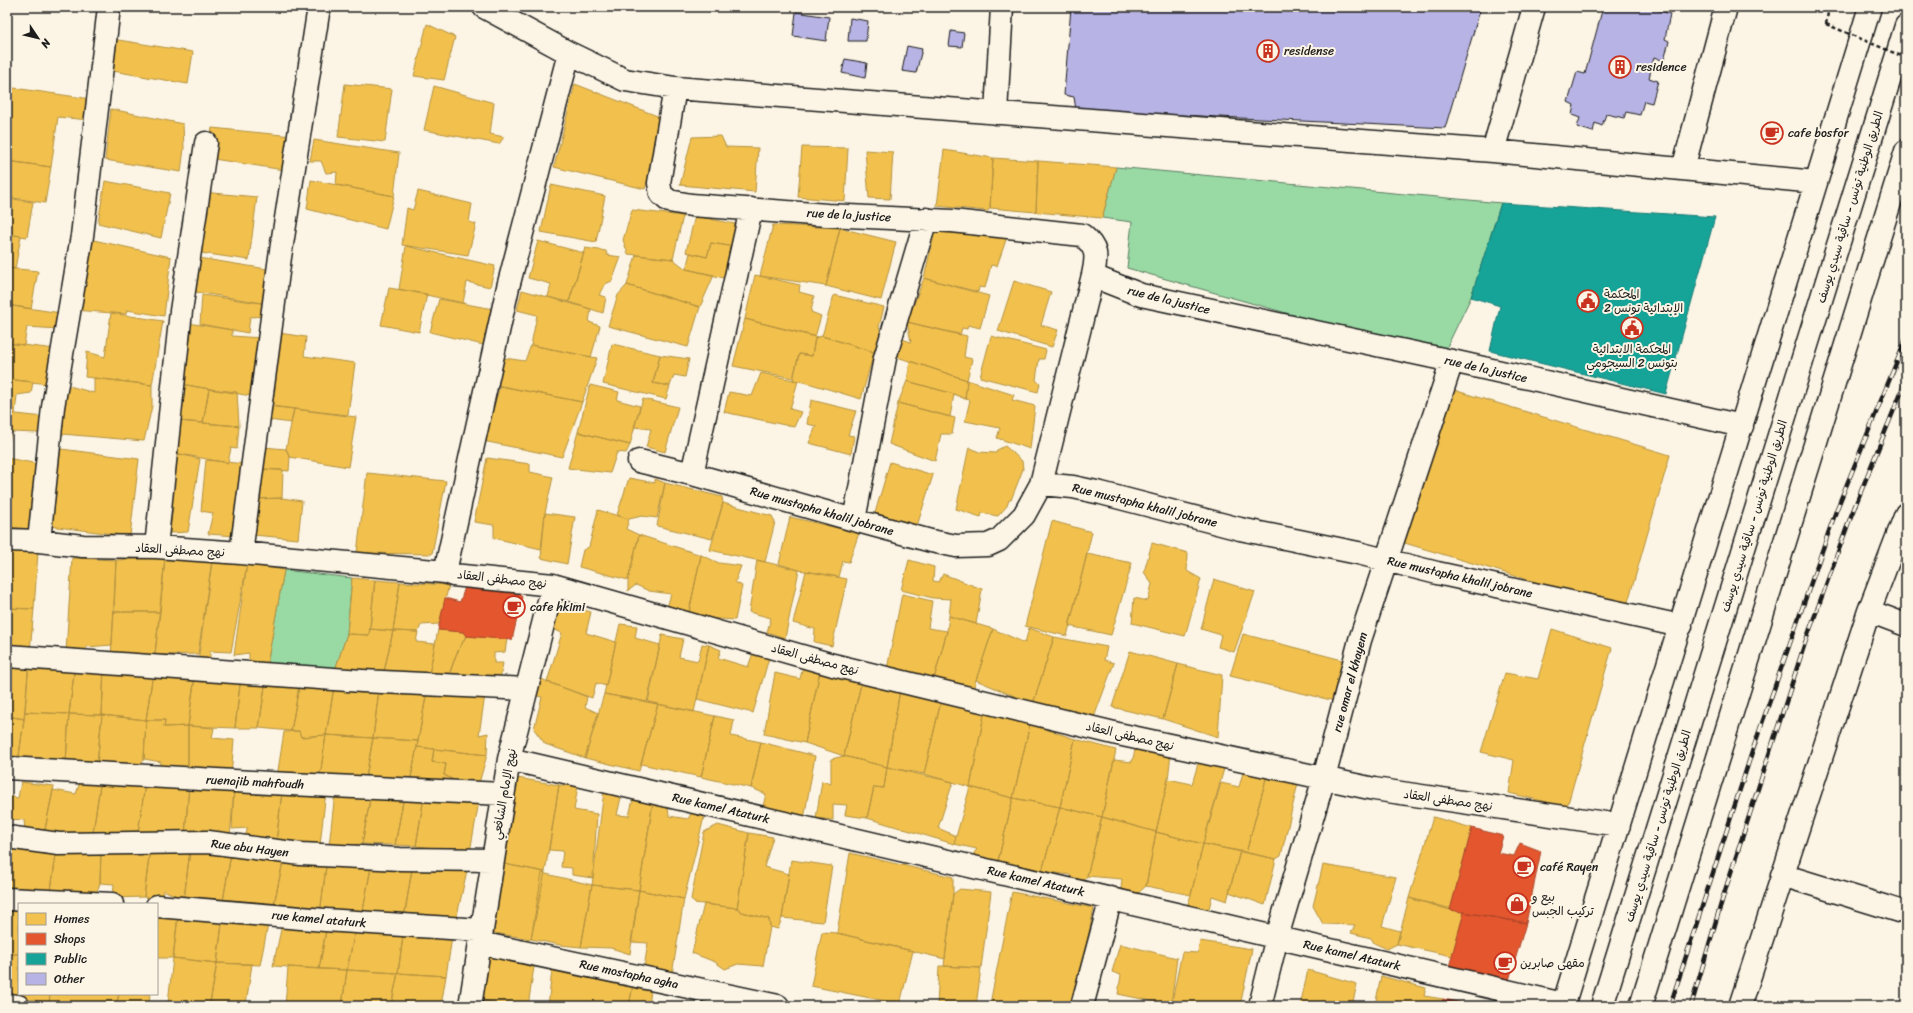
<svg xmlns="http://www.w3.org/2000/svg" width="1913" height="1013" font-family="Sriracha,'Playpen Sans Arabic',sans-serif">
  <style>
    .green { fill: #99daa4; stroke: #5a7b60 }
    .homes { fill: #f2c14e; stroke: #b2903f }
    .shops { fill: #e4572e; stroke: #a84529 }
    .public { fill: #17a398; stroke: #187a73 }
    .building { fill: #b7b3e4; stroke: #1c1c1c }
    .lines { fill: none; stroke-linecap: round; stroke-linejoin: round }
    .minor-casing { stroke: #1c1c1c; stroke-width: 25 }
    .highway-casing { stroke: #1c1c1c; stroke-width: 25 }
    .path { stroke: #1c1c1c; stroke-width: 2.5; stroke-dasharray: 4 3; stroke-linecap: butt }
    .minor { stroke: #fcf5e5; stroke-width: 22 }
    .highway { stroke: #fcf5e5; stroke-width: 22 }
    .rail-casing { stroke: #1c1c1c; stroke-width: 4.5 }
    .rail { stroke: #fcf5e5; stroke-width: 3; stroke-dasharray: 9; stroke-linecap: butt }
    .path-bridge { stroke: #1c1c1c; stroke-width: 2.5; stroke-dasharray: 4 3; stroke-linecap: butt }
    .labels { text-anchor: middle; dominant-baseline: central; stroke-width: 4; stroke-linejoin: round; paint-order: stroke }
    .poi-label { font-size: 12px; fill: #1c1c1c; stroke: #fcf5e5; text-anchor: start }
    .street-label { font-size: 12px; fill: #1c1c1c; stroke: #fcf5e5 }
  </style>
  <rect width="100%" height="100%" fill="#fcf5e5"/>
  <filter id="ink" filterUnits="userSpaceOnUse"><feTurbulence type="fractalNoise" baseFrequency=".025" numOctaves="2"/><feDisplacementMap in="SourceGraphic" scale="8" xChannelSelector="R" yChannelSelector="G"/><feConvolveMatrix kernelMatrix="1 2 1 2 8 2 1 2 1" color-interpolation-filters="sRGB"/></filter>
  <g filter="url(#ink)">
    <path class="green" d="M1116,167L1501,203L1471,297L1442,357L1127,268L1132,222L1102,218Z
      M284,570L352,578L347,634L334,673L266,670Z"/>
    <path class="homes" d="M7,7H12L10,16H7Z
      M427,24L455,37L444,80L414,76Z
      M112,39L193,52L188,84L107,70Z
      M345,84L392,89L385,142L338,137Z
      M575,84L665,119L645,189L554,167Z
      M434,86L494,103L490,134L504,137L499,144L424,130Z
      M7,87L91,99L89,120L58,117L51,167L7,161Z
      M111,109L183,124L184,148L181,172L105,160Z
      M212,128L292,136L284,170L207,158Z
      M721,136L726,147L758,148L755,192L680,185L692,137Z
      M314,140L399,153L394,196L336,185L337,172L326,173L321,161H310Z
      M802,147L848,148L845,201L798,197Z
      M865,150L893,152L890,199L869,198Z
      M944,150L993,158L990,208L988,211L937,206Z
      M993,158L1038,161L1036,212L990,208Z
      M7,161L51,167L45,203L7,197Z
      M1038,161L1116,167L1102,218L1036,212Z
      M311,180L394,196L386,229L307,209Z
      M105,181L170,193L161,238L98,223Z
      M551,185L605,196L596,242L541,232Z
      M418,191L472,204L469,222L476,224L468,255L402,245L407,208L413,210Z
      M202,192L257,197L249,260L194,252Z
      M7,198L33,202L27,237L7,234Z
      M632,210L683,216L673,259L628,254L623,240Z
      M695,216L740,225L735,247L711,243L707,257L686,252Z
      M773,225L840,228L826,286L760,276Z
      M840,228L896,242L881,300L826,286Z
      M935,232L1007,237L997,266L991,265L985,288L979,287L978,292L924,278Z
      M7,234L21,236L15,269L7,268Z
      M89,239L171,257L164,316L127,310L126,314L73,310Z
      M538,241L584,253L569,302L548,297L551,284L528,278Z
      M711,243L735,247L728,279L686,269L690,253L707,257Z
      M406,246L495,266L490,287L467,282L463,303L399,289Z
      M585,248L606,251L607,255L621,257L612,281L605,284L599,295L606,297L603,313L569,302Z
      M636,255L673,259L686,269L714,275L700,307L627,285Z
      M192,257L273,270L268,304L190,291Z
      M7,268L38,271L31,309L7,305Z
      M755,275L800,285L799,292L814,296L811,312L821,316L815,337L745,319Z
      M924,278L989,296L980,328L968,325L967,329L962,328L960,335L907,322Z
      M1014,281L1051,292L1041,325L1058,330L1052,347L998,331Z
      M627,285L700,307L688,347L608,326L618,295Z
      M389,288L427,294L419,332L381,325Z
      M522,290L591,309L589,322L600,326L591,357L531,345L537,315L517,310Z
      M202,295L268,304L265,316L250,317L248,333L200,324Z
      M834,295L884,307L879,327L882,334L874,352L822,336Z
      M439,299L493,309L483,345L430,332Z
      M7,305L61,313L58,329L27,327L24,345L7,343Z
      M111,313L163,321L152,385L85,377L87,352L105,357Z
      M745,319L818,337L815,338L812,356L799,354L793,378L733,366Z
      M907,322L967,336L964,357L972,359L967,380L897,357L899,338L911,342Z
      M188,323L232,330V336L261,338L251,396L181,384Z
      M279,333L306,337L304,356L355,363L348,415L269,406Z
      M822,336L874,352L861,399L808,383L793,380L799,354L812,356L815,338Z
      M991,336L1046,350L1044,359H1039L1036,380L1040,384L1038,392L980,377Z
      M7,343L55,349L48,384L7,379Z
      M612,344L660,355L653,383L670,386L666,399L603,384Z
      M531,345L597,358L582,402L496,385L504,358L525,361Z
      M660,355L689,359L685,377L674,375L670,386L653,383Z
      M910,361L967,380L965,399L954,394L907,381Z
      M761,373L798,381L790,409L801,412L794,427L724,412L729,392L752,396Z
      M94,378L152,385V406L144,441L62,434L66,385L94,393Z
      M7,379L33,382L31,393L17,395L15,414L7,413Z
      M967,380L1014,395L1012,400L1035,406L1030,449L997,438L1000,428L965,421L970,400L965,399Z
      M907,381L954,394L950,417L898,403Z
      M181,384L209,389L203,423L178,421Z
      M590,385L619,392L617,400L640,406L630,445L578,432Z
      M500,386L582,402L562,457L483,441Z
      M1447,388L1670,455L1626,609L1398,541Z
      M209,389L237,392L239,426L203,423Z
      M643,399L678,407L665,452L646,447L651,429L634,427Z
      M811,400L856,411L848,435L854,436L851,454L809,443L816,426L807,424Z
      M898,403L955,418L952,434H941L935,461L889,444Z
      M269,406L294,409L291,423L269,420Z
      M294,409L356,417L348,467L290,457L286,449Z
      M7,413L44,417L38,433L11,432L7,448Z
      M178,421L239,426L237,449L231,448L228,463L175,453Z
      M578,432L630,445L626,453L617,452L610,473L568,468Z
      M1005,446L1022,461L1023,469L1011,500H1009L1007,506L998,516L982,513L981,517L956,509L969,447L979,452L996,453L997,450Z
      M263,447L286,449L290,457L289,471L262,469Z
      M61,449L139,459L130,536L49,526Z
      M170,452L200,459L188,532L170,533L173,507L165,506Z
      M7,458L38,464L30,529L9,527L8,511H7Z
      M487,458L530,464V472L553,477L545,513L541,549L494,538V525L474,522Z
      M206,460L245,464L236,536L208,534L213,513L201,511Z
      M890,462L933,475L917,526L875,513Z
      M262,469L283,470L282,498L256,499Z
      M367,473L446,481L432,554L357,553Z
      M629,478L655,483V479L665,483L657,518L642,516L629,519L617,515Z
      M665,483L722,497L723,503L712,539L657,526Z
      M282,498L302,501L298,539L253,535L256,499Z
      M723,503L772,516L775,522L765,562L710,550Z
      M598,510L629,519L626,529L639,535L628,580L579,567L583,550L589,547Z
      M545,513L575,517L567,564L541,558Z
      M790,517L859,533L849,562L843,561L839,577L799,570L779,564Z
      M1052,521L1092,532L1067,636L1025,626Z
      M639,535L701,555L688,617L666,611L671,594L649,591L636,585L628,591V580Z
      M1152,543L1188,553L1187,571L1201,579L1185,636L1132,623L1134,598L1148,601L1152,584L1144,572Z
      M7,551L38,552L34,609L7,608Z
      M1087,554L1132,563L1111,635L1069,626Z
      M701,555L719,563L741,566L735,582L742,586L735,620L688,617Z
      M72,558L116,560L112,645L86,647L87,655L66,652Z
      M165,558L212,561L198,654L155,655Z
      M165,558L160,612H114L116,560Z
      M757,560L799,570L785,638L767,632L771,618L749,612Z
      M909,560L934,567L933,581L939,582L943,574L982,589L976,624L949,616L951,599L933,598L901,590Z
      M212,561L247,564L231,652L210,651V662L198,661Z
      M247,564L284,570L266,670L249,665V653L234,655Z
      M806,571L847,579L832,646L814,642L815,629L793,623Z
      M352,578L375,580L369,635L347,634Z
      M1214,579L1255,592L1234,652L1218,647L1221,635L1201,629Z
      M375,580L400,582L393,631L370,629Z
      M400,582L449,585L439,624L421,625L418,632L393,631Z
      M902,594L932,601L928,628L947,631L934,679L906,671L904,678L886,674Z
      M553,601L591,612L586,633L616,642L606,686L596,683L592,698L547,682L562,633L546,626Z
      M7,608L34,609L30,651L7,650Z
      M114,612H160L154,661L129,659V653L111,655Z
      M949,616L993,629L973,689L934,679L947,631Z
      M620,624L637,626L635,638L660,645L647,702L604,694Z
      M1029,628L1054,637L1033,704L976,680L993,629L1025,643Z
      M370,629L393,631L383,676L334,673L347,634L369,635Z
      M1552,629L1612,648L1567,807L1509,793L1514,760L1481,752L1505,673L1538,679Z
      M438,630L463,632L466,636L456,655L447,681L428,679Z
      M393,631L418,632L416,642L435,644L428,679L383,676Z
      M1243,634L1346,661L1335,701L1230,676Z
      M662,635L683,639L679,657L698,661L702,644L709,645L694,712L648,702Z
      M466,636L507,639L505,652L494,653V663H503L500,680L447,681L456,655Z
      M1054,637L1107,647L1104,660L1114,663L1093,720L1033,704Z
      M709,645L721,650L718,658L748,667L754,650L769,658L753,713L697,699Z
      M1130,651L1178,664L1163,719L1112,707Z
      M7,661L29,662L24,719L7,716Z
      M29,662L75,666L69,714L25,712Z
      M1178,664L1222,675L1218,737L1163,719Z
      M75,666L104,667L102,715L69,714Z
      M803,666L820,671L805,743L764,734L775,673L800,679Z
      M104,667L153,673L146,720L102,715Z
      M820,671L861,684L844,756L805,743Z
      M153,673L195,676L188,726L164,727L165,720H146Z
      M195,676H241L235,728L188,726Z
      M241,676L266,679L259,728H235Z
      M536,677L587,697L585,707L598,713L585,758L545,744L534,729L542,697L529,694Z
      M266,679L300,681L291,731L259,728Z
      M300,681L334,687L326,735L301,737L299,731H291Z
      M861,684L900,690L887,767L844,756Z
      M334,687L379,689L373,738L326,735Z
      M379,689L427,691L418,741L373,738Z
      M900,690L941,701L924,774L887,767Z
      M427,691L485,695L479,735L488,733L487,755L417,747Z
      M604,694L658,704L639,771L585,758Z
      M941,701L985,710L970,787L924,774Z
      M658,704L715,716L701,777L641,764Z
      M985,710L1030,724L1013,798L970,787Z
      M25,712L69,714L66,763H18Z
      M69,714L102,715L97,764L66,763Z
      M102,715L146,720L144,759L140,766L97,764Z
      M7,716L24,719L18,763L7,762Z
      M715,716L734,720L731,736L761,742L751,788L701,777Z
      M146,720H165L164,727L188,726V774L160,771L161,762L144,759Z
      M1030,724L1075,739L1060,807L1013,798Z
      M188,726L214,728L212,738L234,740L231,776L188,774Z
      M299,731L301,737L326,735L320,776L277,777L284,732Z
      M326,735L373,738L366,777L320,776Z
      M373,738L418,741L410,783L366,777Z
      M1075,739L1116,750L1102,817L1060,807Z
      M761,742L815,756L804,819L762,810L766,794L751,788Z
      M417,747L434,749L432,762L446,764L444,775L452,779V790L409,787Z
      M434,749L487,755L477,790H452V779L444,775L446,764L432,762Z
      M1135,750L1171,754L1168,779L1156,832L1102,817L1114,760L1132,762Z
      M844,756L887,767L884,788L874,787L867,818L845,815L847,805L833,804V820L816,818L822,781L831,784V759Z
      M1200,757L1225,765L1203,844L1156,832L1168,779L1192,784Z
      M887,767L953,782L938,828L956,836L954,844L867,818L874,787L884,788Z
      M1244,769L1267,775L1246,853L1203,844L1221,783L1239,787Z
      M511,777L559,785L545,872L499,863Z
      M81,779H101L92,839L44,834L53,790L76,794Z
      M101,779L145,785L138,833L93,832Z
      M1266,779L1298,783L1281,856L1276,859L1246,853Z
      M21,782L54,786L44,834L25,830L24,820L7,819V796L18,798Z
      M145,785L189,786L185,835L138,833Z
      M559,785L578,786L574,810L597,814L593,878L572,875V868L561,867L563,851L549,850Z
      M189,786L234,788L230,838L185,835Z
      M970,787L1013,798L998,861L993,867L970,859L977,849L954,844Z
      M234,788L282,792L276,843L243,842L248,828L232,829Z
      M326,791L320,845L276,843L282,792Z
      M604,791L622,793L617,815L629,816L634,795L653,802L639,890L592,885Z
      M335,793L371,794L362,844L329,846Z
      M371,794L404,796L395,845L362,844Z
      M404,796L424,797L416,846L395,845Z
      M424,797L479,801L470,852L416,846Z
      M1013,798L1060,807L1042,871L998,861Z
      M653,802L668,807L669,816L688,819L692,812L705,813L684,899L639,890Z
      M1060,807L1102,817L1087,876L1079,885H1067L1071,875L1042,871Z
      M1102,817L1156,832L1146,886L1136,895L1120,898L1122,879L1087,876Z
      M1433,817L1472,828L1450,910L1409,898Z
      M718,825L749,833L737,908L694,903L691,899L704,832Z
      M1156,832L1203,844L1191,895L1146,886Z
      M749,833L773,837L764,867L789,874L782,918L778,929L770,927L769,919L742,912L737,908Z
      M7,842L57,848L50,897L7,893Z
      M1203,844L1240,851L1227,901L1212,896L1207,917L1185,912L1191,895Z
      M57,848L101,850L100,883L95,898L50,897Z
      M150,849L190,850L184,899L163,890L162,901L144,897Z
      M150,849L144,897L113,898L114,884L100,883L101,850Z
      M190,850L231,854L223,901L184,899Z
      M1240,851L1276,859L1265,905L1229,892Z
      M850,853L953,877V894L945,959L837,933Z
      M231,854L284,857L273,909L223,901Z
      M284,857L327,859L320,914L273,909Z
      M327,859L372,862L362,916L320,914Z
      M791,860L832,866L823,922L782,918Z
      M372,862L413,863L404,918L362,916Z
      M413,863L468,866L456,920L404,918Z
      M499,863L545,872L531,939L488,932Z
      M1323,865L1396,877L1382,926L1400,931L1397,944L1387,949L1374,943L1371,938L1351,933L1355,925L1323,924L1313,906Z
      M542,873L592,885L581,947L560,945L531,939Z
      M592,885L639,890L630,954L611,948L581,947Z
      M960,889L991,892L981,968L944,966L953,894Z
      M639,890L684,899L672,975L644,968L648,943L631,942Z
      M1012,892L1094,908L1074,1006H999L990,1004Z
      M1409,898L1464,912L1452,956L1397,944Z
      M704,904L737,908L742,912L769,919L770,927L763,966L738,964L725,969L715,962L692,953Z
      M7,905L19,906V954H7Z
      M157,914L178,916L173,958H157Z
      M178,916H223L217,963L173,958Z
      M223,916L269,920L260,965L217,963Z
      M282,925H327L319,969L273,966Z
      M327,925L356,926L347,970L319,969Z
      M356,926L404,929L398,973L347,970Z
      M404,929L453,931L446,976L398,973Z
      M822,932L837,933L913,951L900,1004L811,986Z
      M1200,941L1252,949L1240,1006H1171L1182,952L1198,953Z
      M1120,944L1177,958L1171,1005L1118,994L1121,975L1112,972Z
      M487,953L534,967L528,1006H508L477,999Z
      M8,954H19V994H50L49,1003L7,995Z
      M173,958L217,963L210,1003H168Z
      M217,963L252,964L246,1004L210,1003Z
      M939,966L981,968L976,1006H937Z
      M288,967L347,970L342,1006H285Z
      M347,970L398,973L391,1006H342Z
      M552,970L633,985L629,1006H548Z
      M1308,970L1357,984L1352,1006H1300Z
      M398,973L446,976L441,1006H391Z
      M1381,976L1426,988L1424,996L1443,999L1441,1006H1375Z
      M633,985L651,990L649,1006H629Z
      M50,994H119L117,1002L49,1003Z
      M119,994H150L149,1003L117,1002Z
      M477,999L508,1006H478Z"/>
    <path class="shops" d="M465,587L515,590L522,597L512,640L466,636L463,632L438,630L445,598L460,602Z
      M1472,828L1503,836L1498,853L1514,856L1520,843L1541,851L1526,923L1450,910Z
      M1464,912L1526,923L1507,987L1447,974Z
      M1443,999L1478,1006H1441Z"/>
    <path class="public" d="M1501,203L1715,217L1666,394L1490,351L1500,306L1471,297Z"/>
    <path class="building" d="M1071,7H1481L1445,128L1076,110L1074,97L1064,95Z
      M1603,7H1655V9L1670,14L1665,39L1669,41L1664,61L1654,57L1649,78L1658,81L1652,103L1644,101L1640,115L1626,112L1624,118L1606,114L1602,126L1595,123L1593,132L1577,127L1580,118L1572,115L1574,105L1568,102L1577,72L1585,74Z
      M796,12L829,17L826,41L793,36Z
      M850,18L868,21L866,41H848Z
      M951,31L964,33L962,47L949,46Z
      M907,46L922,49L916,73L902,71Z
      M845,59L867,63L865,78L842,73Z"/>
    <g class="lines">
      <g class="minor-casing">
        <path id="minor" d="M484,7L569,53L625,80L675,88L1493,151L1816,182
          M675,88L659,183L661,194L669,201L691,205L827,215L952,221L1082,235C1098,248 1097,256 1093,275L1103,280L1141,295L1452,361L1742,426
          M996,113L1002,7
          M1493,151L1534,7
          M1683,169L1726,7
          M751,209L692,474L854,520L931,541L956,546L988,545L999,540L1024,515L1041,484L1073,487L1101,493L1240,529L1358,553L1437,573L1681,626
          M639,461L692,474
          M1041,484L1093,275
          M854,520L885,358L926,219
          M7,540L39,541L83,546L156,547L241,553L445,572L453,575L553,585L833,665L1118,734L1374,789L1619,825
          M39,541L53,407L82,236L109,7
          M156,547L181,311L206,143
          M241,553L280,257L319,7
          M445,572L508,287L569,53
          M1869,611L1906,625
          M7,656L362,681L526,689
          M509,759L1563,1004
          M7,768L269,783L503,794
          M7,837L59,844L208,842L301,854L400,859L493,860
          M1782,875L1906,913
          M7,899L112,904
          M157,906L325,920L481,930
          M480,943L778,1006
          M7,1005L18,1006
          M470,1006L509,759L553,585
          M1082,1006L1111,898
          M1260,1006L1277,937L1324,778L1360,640L1452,361
          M1563,1006L1870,7
          M1740,1006L1869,611L1906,514"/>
      </g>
      <g class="highway-casing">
        <path id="highway" d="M1602,1006L1906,26
          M1641,1006L1906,151"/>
      </g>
      <path class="path" d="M1826,24L1829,7"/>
      <use href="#minor" class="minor"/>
      <use href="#highway" class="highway"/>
      <g class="rail-casing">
        <path id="rail" d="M1670,1006L1752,752L1836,511L1906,339
          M1691,1006L1723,897L1805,643L1851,516L1906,380"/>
      </g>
      <use href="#rail" class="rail"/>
      <path class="path-bridge" d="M1826,24L1906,58"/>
    </g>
  </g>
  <defs>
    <g id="building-ring" transform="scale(1.15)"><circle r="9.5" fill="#fcf5e5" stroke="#c8321e" stroke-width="1.5"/><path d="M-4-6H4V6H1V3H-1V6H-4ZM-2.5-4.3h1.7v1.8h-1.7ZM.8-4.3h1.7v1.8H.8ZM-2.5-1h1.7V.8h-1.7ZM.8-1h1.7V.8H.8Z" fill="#c8321e"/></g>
    <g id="cafe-ring" transform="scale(1.15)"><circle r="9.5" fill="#fcf5e5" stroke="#c8321e" stroke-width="1.5"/><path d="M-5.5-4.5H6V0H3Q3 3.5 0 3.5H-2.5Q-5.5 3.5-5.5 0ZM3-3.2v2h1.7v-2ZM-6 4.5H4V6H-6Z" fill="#c8321e"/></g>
    <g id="civic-ring" transform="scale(1.15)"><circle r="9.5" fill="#fcf5e5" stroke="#c8321e" stroke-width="1.5"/><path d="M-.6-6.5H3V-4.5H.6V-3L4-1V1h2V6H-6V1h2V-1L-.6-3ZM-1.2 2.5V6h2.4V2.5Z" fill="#c8321e"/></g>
    <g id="shop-ring" transform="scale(1.15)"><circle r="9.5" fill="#fcf5e5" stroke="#c8321e" stroke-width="1.5"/><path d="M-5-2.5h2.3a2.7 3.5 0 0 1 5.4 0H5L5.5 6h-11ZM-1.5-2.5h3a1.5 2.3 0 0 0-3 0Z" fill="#c8321e"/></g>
  </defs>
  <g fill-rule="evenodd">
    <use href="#building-ring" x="1268" y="51"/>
    <use href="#building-ring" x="1620" y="67"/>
    <use href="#cafe-ring" x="1772" y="133"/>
    <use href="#civic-ring" x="1588" y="301"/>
    <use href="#civic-ring" x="1632" y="328"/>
    <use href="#cafe-ring" x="514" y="607"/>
    <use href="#cafe-ring" x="1524" y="867"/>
    <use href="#shop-ring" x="1517" y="904"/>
    <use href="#cafe-ring" x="1505" y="963"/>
  </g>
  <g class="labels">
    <g class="poi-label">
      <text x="1284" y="51">residense</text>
      <text x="1636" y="67">residence</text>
      <text x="1788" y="133">cafe bosfor</text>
      <text x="1604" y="294">المحكمة<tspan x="1604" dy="14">الإبتدائية تونس 2</tspan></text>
      <text x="1632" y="349" text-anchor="middle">المحكمة الابتدائية<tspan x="1632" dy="14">بتونس 2 السيجومي</tspan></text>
      <text x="530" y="607">cafe hkimi</text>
      <text x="1540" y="867">café Rayen</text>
      <text x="1532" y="897">بيع و<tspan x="1532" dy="14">تركيب الجبس</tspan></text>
      <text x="1520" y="963">مقهى صابرين</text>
    </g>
    <g class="street-label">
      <text transform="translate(1850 207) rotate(-73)">الطريق الوطنية تونس - ساقية سيدي يوسف</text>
      <text transform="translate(849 215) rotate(3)">rue de la justice</text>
      <text transform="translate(1169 300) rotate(14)">rue de la justice</text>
      <text transform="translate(1486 369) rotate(13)">rue de la justice</text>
      <text transform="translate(1145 505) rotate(14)">Rue mustapha khalil jobrane</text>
      <text transform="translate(822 511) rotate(16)">Rue mustapha khalil jobrane</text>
      <text transform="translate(1754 516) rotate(-73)">الطريق الوطنية تونس - ساقية سيدي يوسف</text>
      <text transform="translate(180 550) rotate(3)">نهج مصطفى العقاد</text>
      <text transform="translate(1460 577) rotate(13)">Rue mustapha khalil jobrane</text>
      <text transform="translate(502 579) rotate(6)">نهج مصطفى العقاد</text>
      <text transform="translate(815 659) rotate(15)">نهج مصطفى العقاد</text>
      <text transform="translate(1350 682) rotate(-75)">rue omar el khayem</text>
      <text transform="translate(1130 736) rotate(13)">نهج مصطفى العقاد</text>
      <text transform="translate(255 782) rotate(3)">ruenajib mahfoudh</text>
      <text transform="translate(504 794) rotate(-80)">نهج الإمام الشافعي</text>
      <text transform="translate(1448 800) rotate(8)">نهج مصطفى العقاد</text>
      <text transform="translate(721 808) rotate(13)">Rue kamel Ataturk</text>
      <text transform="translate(1658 826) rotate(-73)">الطريق الوطنية تونس - ساقية سيدي يوسف</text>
      <text transform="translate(250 848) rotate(7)">Rue abu Hayen</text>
      <text transform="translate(1036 881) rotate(13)">Rue kamel Ataturk</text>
      <text transform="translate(319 919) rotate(5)">rue kamel ataturk</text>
      <text transform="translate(1352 955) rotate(13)">Rue kamel Ataturk</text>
      <text transform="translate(629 974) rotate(12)">Rue mostapha agha</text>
    </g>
  </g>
  <rect width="1913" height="1013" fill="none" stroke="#fcf5e5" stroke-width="24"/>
  <rect x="12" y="12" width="1889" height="989" fill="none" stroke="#1c1c1c" stroke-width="1.5" filter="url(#ink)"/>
  <rect x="18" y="903" width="140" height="92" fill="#fcf5e5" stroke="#a29e95"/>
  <rect x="26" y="913" width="20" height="12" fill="#f2c14e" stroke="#a29e95"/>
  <text x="54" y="923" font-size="12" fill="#1c1c1c">Homes</text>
  <rect x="26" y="933" width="20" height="12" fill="#e4572e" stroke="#a29e95"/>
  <text x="54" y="943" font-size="12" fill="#1c1c1c">Shops</text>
  <rect x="26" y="953" width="20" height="12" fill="#17a398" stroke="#a29e95"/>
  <text x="54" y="963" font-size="12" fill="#1c1c1c">Public</text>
  <rect x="26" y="973" width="20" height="12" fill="#b7b3e4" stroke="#a29e95"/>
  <text x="54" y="983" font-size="12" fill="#1c1c1c">Other</text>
  <g transform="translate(38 38) rotate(125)" stroke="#fcf5e5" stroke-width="3" paint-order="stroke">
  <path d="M0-3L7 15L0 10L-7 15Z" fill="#1c1c1c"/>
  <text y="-6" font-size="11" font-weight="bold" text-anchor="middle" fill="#1c1c1c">N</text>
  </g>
</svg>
